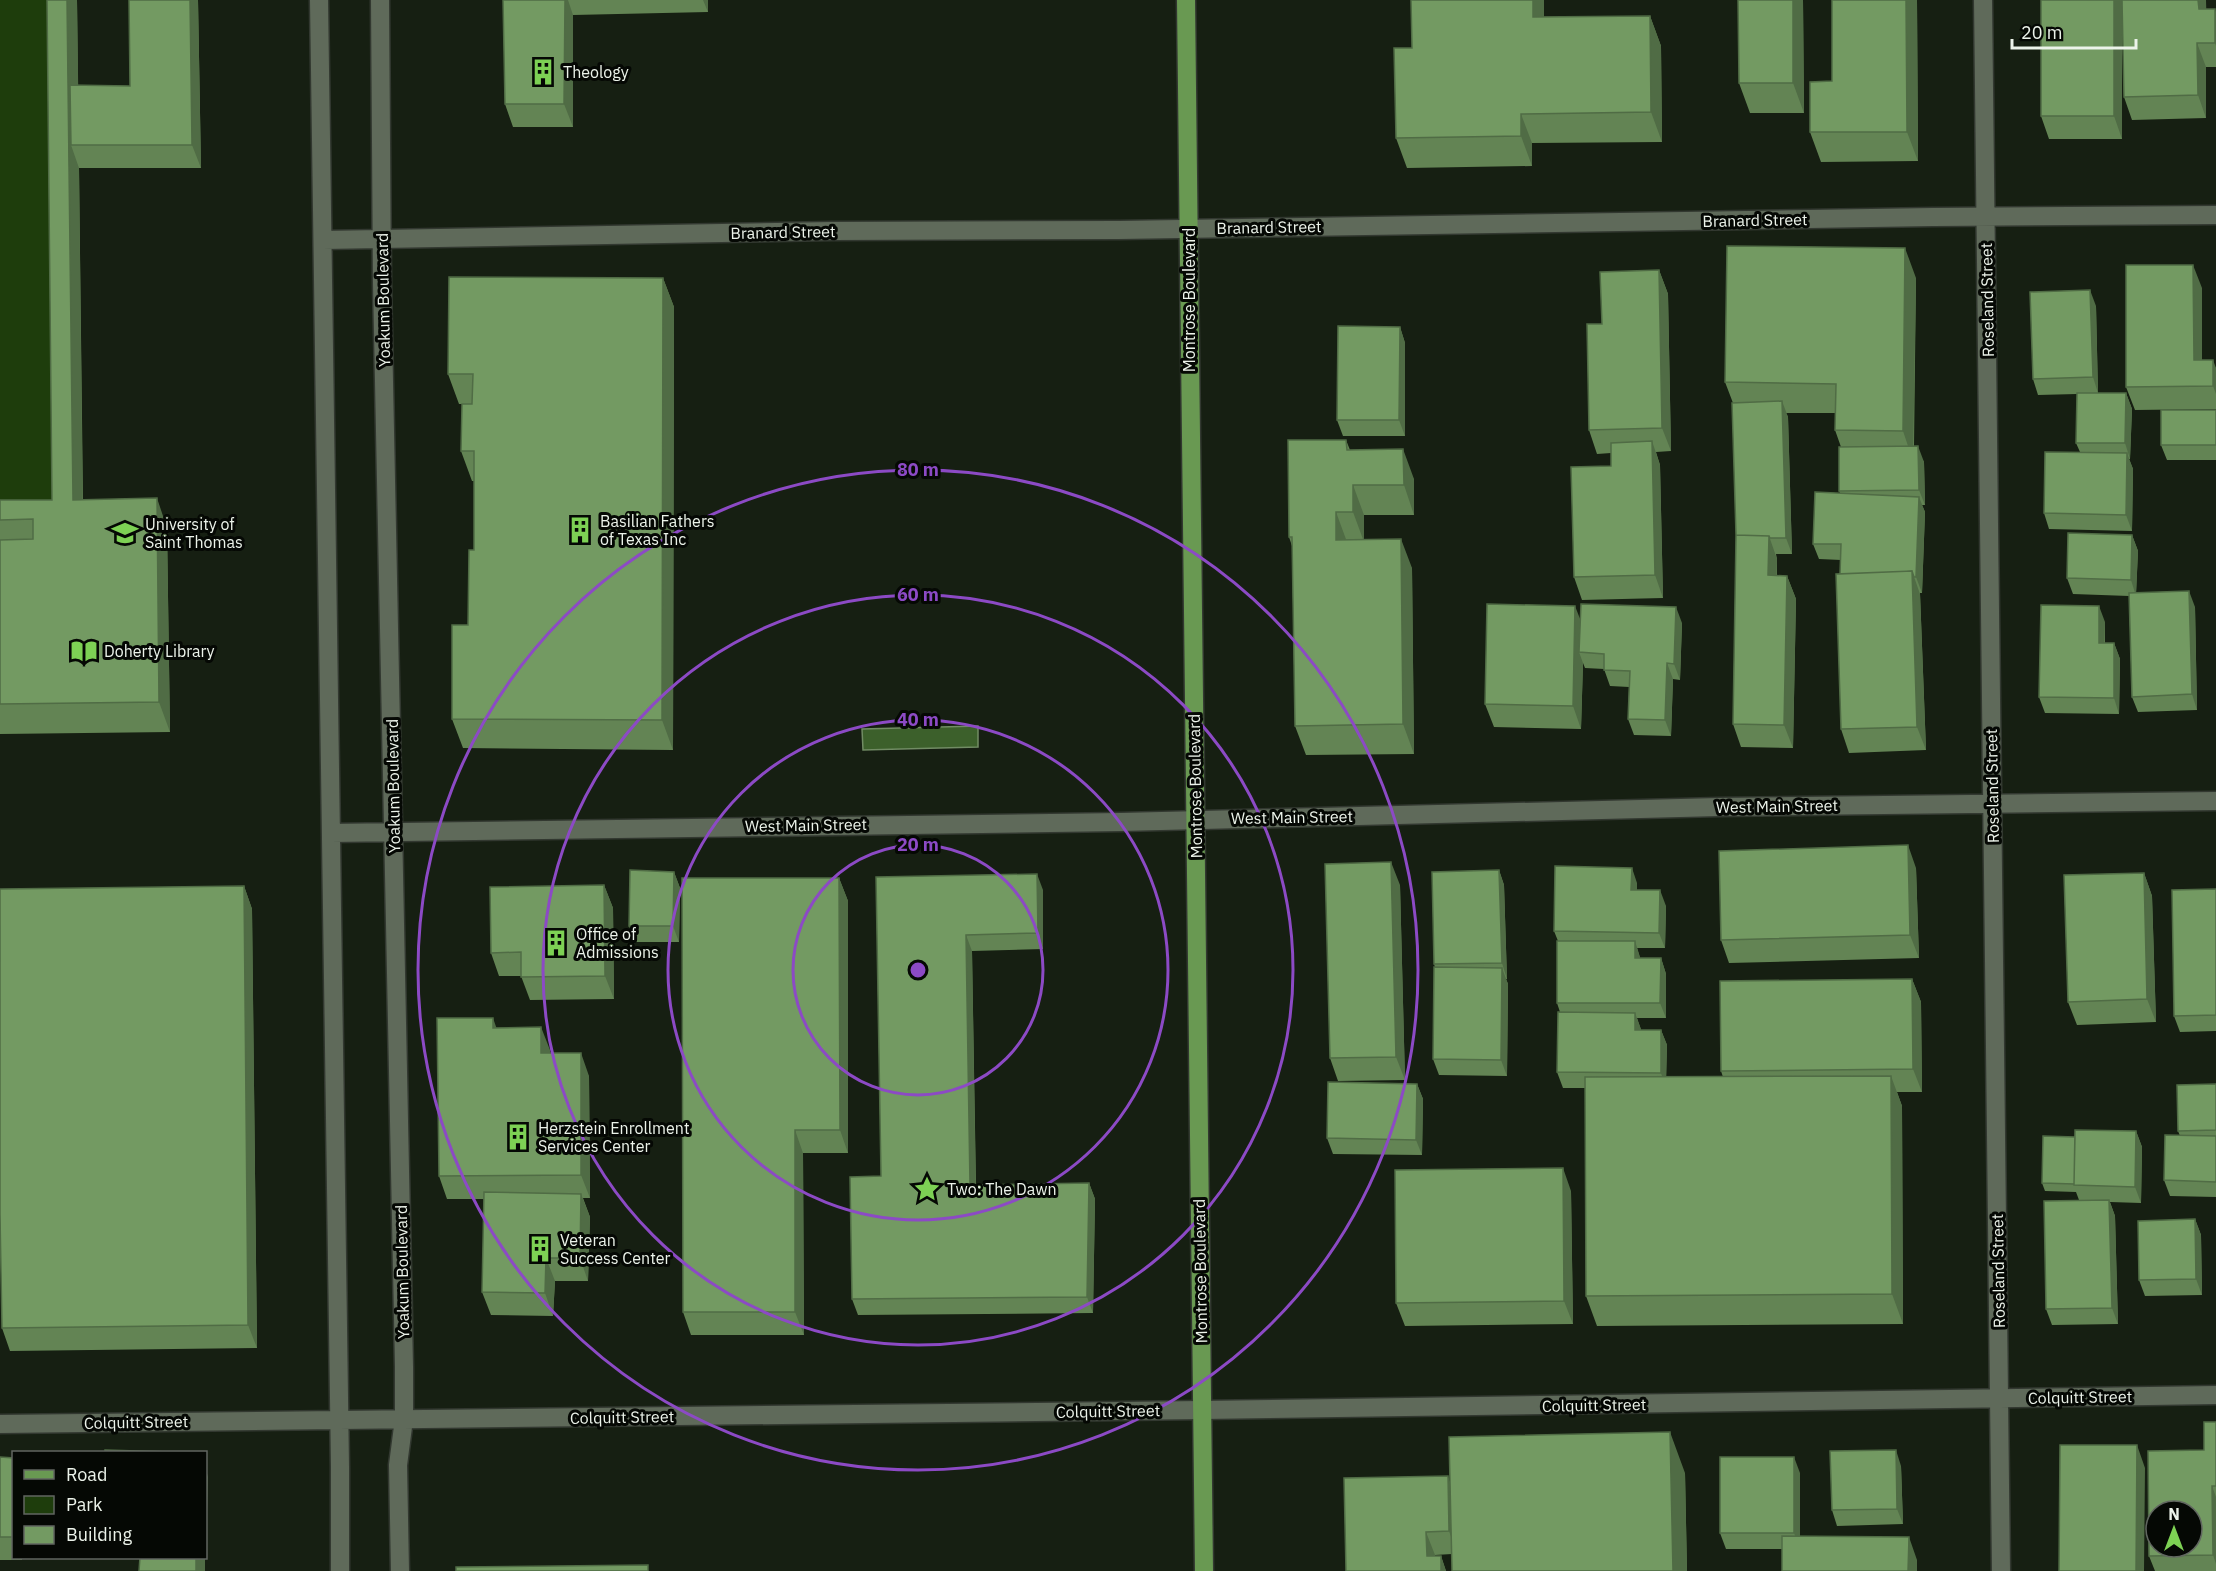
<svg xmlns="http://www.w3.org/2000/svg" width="2216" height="1571" font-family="'IBM Plex Sans',sans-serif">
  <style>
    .green { fill: #1e3d0c }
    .water { fill: #3c602b; stroke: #718c64; stroke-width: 1.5 }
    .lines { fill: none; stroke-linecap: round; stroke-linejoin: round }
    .minor-casing { stroke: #323830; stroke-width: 21 }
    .major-casing { stroke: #323830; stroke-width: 21 }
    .minor { stroke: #5f6a5a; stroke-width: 18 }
    .major { stroke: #699952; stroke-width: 18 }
    .wall { fill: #638454 }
    .shaded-wall { fill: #506c45 }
    .building { fill: #739a62; stroke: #506c45; stroke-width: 1.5; fill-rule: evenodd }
    .ring { fill: none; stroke: #8c4ac5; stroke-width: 3 }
    .labels { text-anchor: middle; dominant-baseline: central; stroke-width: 6; stroke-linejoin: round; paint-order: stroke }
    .poi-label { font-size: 16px; fill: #ecf3ea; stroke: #050804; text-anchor: start }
    .street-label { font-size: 16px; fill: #ecf3ea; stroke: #050804 }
    .centre { fill: #8c4ac5; stroke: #050804; stroke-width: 3 }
    .ring-label { font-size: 18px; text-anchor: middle; font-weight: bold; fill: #8c4ac5; stroke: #050804; stroke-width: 6; stroke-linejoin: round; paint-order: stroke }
  </style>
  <rect width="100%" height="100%" fill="#161f12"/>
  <path class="green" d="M0,0H48L54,517L0,518Z"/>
  <path class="water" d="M978,726V747L863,750L862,729Z"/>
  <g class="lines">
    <g class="minor-casing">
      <path id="minor" d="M319,0L340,1467V1571
        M380,0L382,283L404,1367V1419L398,1465L400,1571
        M1983,0L2001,1571
        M323,240L832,231L1119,230L1933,217L2216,215
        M331,833L1121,822L1719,807L2216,801
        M0,1424L1202,1410L2216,1395"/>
    </g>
    <g class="major-casing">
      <path id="major" d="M1186,0L1204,1571"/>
    </g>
    <use href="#minor" class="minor"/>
    <use href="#major" class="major"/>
  </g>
  <path class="wall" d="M77,0L78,85L130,86L129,0H198L201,168H79L83,500L167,528L170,732L0,734V500H52Z
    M503,0H708V12L573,15V127H513L505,104Z
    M1738,0H1803L1804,113H1750L1739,83Z
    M1832,0H1917L1918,161L1821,162L1810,132L1832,81Z
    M2041,0L2207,9L2216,12V67H2206V118L2132,120L2124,97L2122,16V139H2049L2041,116Z
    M1650,16L1661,46L1662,142L1532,143V166L1407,168L1396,138L1412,48L1544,17Z
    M1659,270L1668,294L1671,451L1656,452L1660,465L1663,598L1582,600L1574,577L1611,466V453L1597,454L1589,430L1602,324Z
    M663,278L674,307L673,750L463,748L452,719L468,625L474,550V481H472L461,451L473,404H459L448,374Z
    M1916,278L1914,446L1924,462L1925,505H1922L1925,512L1922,593H1920L1926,750L1849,753L1841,729V560L1819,559L1813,544L1840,493L1839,491L1841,447L1835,430V413H1786L1788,417L1792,554H1776L1777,559V575L1787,576L1796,599L1793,748L1741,747L1733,724L1736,535L1733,403L1725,382Z
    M2202,288V360L2216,368V409L2135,410L2126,387Z
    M2096,306L2098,393H2126L2132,409L2130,459H2129L2133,469L2132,531L2049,529L2044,513L2080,452L2076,443L2077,394L2038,395L2033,379Z
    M1400,327L1405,343V436H1343L1337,420Z
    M2216,410V460H2167L2161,445Z
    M1346,440L1350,450L1414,479V515H1364V539L1412,568L1414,754L1306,755L1295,726L1292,546L1289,537Z
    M2132,535L2138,551L2136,593L2195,607L2197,710L2138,712L2132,697L2129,596L2073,594L2067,578Z
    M1580,620L1682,623L1680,680L1673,679L1671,736L1634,735L1628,719L1629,687L1610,686L1604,669L1585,668L1583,663L1581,729L1494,727L1485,704Z
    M2105,622V643H2114L2120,659L2119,714L2045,713L2039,697Z
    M1916,868L1919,958L1729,963L1721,940Z
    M1499,870L1504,885L1507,979H1506L1508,984L1507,1076L1439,1075L1433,1059L1435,967L1434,964Z
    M674,872L680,888L679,942H635L629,926Z
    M2144,873L2152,896L2156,1022L2077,1025L2068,1002Z
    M876,877L1043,890V949L972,951L976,1185L1089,1183L1095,1199L1093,1313L858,1315L852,1299L881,1176Z
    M839,878L848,901V1153H803L804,1335H691L683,1312Z
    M1637,883V890L1666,906L1665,948H1637L1640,958H1661L1666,974V1018H1637L1641,1030H1661L1667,1045L1666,1077H1723L1721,1071L1912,979L1921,1002L1922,1092H1897L1902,1106L1903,1324L1597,1326L1586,1296L1585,1088H1563L1557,1072L1560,1012L1557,1003L1558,941L1554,931Z
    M604,885L613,908L614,999L530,1000L521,976H499L491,953Z
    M1400,885L1405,1080L1338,1081L1330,1058Z
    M244,886L252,909L257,1348L10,1351L2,1328Z
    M2216,889V1031L2180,1032L2174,1016Z
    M497,1028L550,1050V1053L589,1076L590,1198H583L590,1217L588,1281H555L553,1316L491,1315L482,1292L484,1199H447L439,1176Z
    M1417,1084L1423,1099L1422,1155L1333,1154L1327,1138Z
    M2216,1084V1197L2170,1196L2164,1180L2180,1136L2178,1131Z
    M2136,1131L2142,1147L2141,1203L2110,1202L2115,1216L2118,1324L2052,1325L2046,1309L2079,1200L2076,1192L2045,1191L2042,1183L2075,1137Z
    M1571,1191L1573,1324L1405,1326L1396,1303Z
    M2195,1219L2201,1235L2202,1295L2145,1296L2139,1280Z
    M2216,1422V1571H2155L2149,1556L2204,1450Z
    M0,1457L14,1458V1557H22V1560H0Z
    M1901,1466L1903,1524L1837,1526L1832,1510Z
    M1685,1473L1687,1571H1452V1554L1435,1555V1556H1441L1446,1571H1346L1450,1482Z
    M1800,1473V1536L1917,1560L1782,1549H1726L1720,1533Z"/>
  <path class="shaded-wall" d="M67,0H77L79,145H71L79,168L83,530L73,500Z
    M190,0H198L201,168L192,145Z
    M565,0H568L573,15V127L564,104Z
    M703,0H708V12Z
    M1533,0H1544V47L1533,17Z
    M1793,0H1803L1804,113L1793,83Z
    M1906,0H1917L1918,161L1907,132Z
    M2114,0H2122V139L2114,116Z
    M2198,0H2206L2207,33L2199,9Z
    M2215,9L2216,12V46L2215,43Z
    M1650,16L1661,46L1662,142L1651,112Z
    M2197,43L2206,67V118L2198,95Z
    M1521,114L1532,143V166L1521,136Z
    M1905,248L1916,278L1913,461L1903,431Z
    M2193,265L2202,288V384L2194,360Z
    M1659,270L1668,294L1671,451L1662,428Z
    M663,278L674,307L673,750L662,720Z
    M2090,290L2096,306L2098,393L2093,377Z
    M1400,327L1405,343V436L1399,420Z
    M2213,360L2216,368V394L2213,386Z
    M2126,393L2132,409L2130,459L2125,443Z
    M1782,401L1788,417L1792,554L1786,538Z
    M1652,441L1660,465L1663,598L1655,575Z
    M1918,446L1924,462L1925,505L1919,490Z
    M1403,449L1414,479V515L1404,485Z
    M2127,453L2133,469L2132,531L2126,515Z
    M1353,485L1364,515V542L1353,512Z
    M1919,497L1925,512L1922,593L1916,577Z
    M157,498L167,528L170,732L159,702Z
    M1336,512L1347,542L1336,540Z
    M2132,535L2138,551L2136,596L2131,580Z
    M1769,536L1777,559L1776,598L1768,575Z
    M1401,539L1412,568L1414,754L1403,724Z
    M1912,571L1920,594L1926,750L1917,727Z
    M1787,576L1796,599L1793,748L1784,725Z
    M2189,591L2195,607L2197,710L2192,694Z
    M1575,606L1584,629L1579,652L1583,663L1581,729L1573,706Z
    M2099,606L2105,622L2104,659L2099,643Z
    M1676,607L1682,623L1680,680L1674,664Z
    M2114,643L2120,659L2119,714L2114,698Z
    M1667,663L1673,679L1671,736L1665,720Z
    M1908,845L1916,868L1919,958L1910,935Z
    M1391,862L1400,885L1405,1080L1396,1057Z
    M1632,868L1637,883V906L1631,890Z
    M1499,870L1504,885L1507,979L1502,963Z
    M674,872L680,888L679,942L673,926Z
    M2144,873L2152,896L2156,1022L2147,999Z
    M1037,874L1043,890V949L1038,933Z
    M839,878L848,901V1153L840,1130Z
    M604,885L613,908L614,999L605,976Z
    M244,886L252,909L257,1348L248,1325Z
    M1660,890L1666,906L1665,948L1659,933Z
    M966,935L972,951L976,1200L970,1185Z
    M1635,941L1640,957V974L1635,958Z
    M1661,958L1666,974V1018L1660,1003Z
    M1502,968L1508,984L1507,1076L1501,1060Z
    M1912,979L1921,1002L1922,1092L1913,1069Z
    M1635,1013L1641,1029V1045L1635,1030Z
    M493,1018L501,1041L493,1028Z
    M541,1027L550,1050V1077L541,1053Z
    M1661,1030L1667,1045L1666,1089L1661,1073Z
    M581,1053L589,1076L590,1198L581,1175Z
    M1891,1076L1902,1106L1903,1324L1892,1294Z
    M1417,1084L1423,1099L1422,1155L1416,1140Z
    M795,1130L803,1153L804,1335L795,1312Z
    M2136,1131L2142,1147L2141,1203L2135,1187Z
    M1563,1168L1571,1191L1573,1324L1564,1301Z
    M1089,1183L1095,1199L1093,1313L1087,1297Z
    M581,1194L590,1217L588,1281L580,1258Z
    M2109,1200L2115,1216L2118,1324L2112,1308Z
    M2195,1219L2201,1235L2202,1295L2196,1279Z
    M546,1258L555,1281L553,1316L545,1293Z
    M1670,1432L1685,1473L1687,1571H1673Z
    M2137,1445L2145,1468L2144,1571H2136Z
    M1896,1450L1901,1466L1903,1524L1897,1509Z
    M1794,1457L1800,1473V1549L1794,1533Z
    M206,1470L208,1477L206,1549Z
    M1448,1476L1456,1499L1457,1554L1449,1531Z
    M2212,1486L2216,1497V1564L2213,1555Z
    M1426,1532L1435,1555V1571L1427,1556Z
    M1909,1537L1917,1560V1571H1908Z
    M1441,1556L1446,1571H1441Z
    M196,1557H205V1571H196Z"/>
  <path class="building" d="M47,0H67L73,500L157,498L159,702L0,704V540L33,539V519L0,520V500H52Z
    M129,0H190L192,145H71L70,85L130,86Z
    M503,0H565L564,104H505Z
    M1411,0H1533V17L1650,16L1651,112L1521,114V136L1396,138L1394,48H1412Z
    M1738,0H1793V83H1739Z
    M1832,0H1906L1907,132H1810V82L1832,81Z
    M2041,0H2114V116H2041Z
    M2122,0H2198L2199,9H2215V43H2197L2198,95L2124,97Z
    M1727,246L1905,248L1903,431L1835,430L1836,384L1725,382Z
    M2126,265H2193L2194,360H2213V386L2126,387Z
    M1659,270L1662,428L1589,430L1587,324H1602L1600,272Z
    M449,277L663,278L662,720L452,719V625H468L469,550H474V451H461L462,404H472L473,374H448Z
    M2090,290L2093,377L2033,379L2030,292Z
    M1338,326L1400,327L1399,420H1337Z
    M2077,393H2126L2125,443H2076Z
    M1782,401L1786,538H1770L1769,536L1736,535L1732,403Z
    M2161,410H2216V445H2161Z
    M1288,440H1346L1347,450L1403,449L1404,485H1353V512H1336V540L1401,539L1403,724L1295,726L1292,537H1289Z
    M1652,441L1655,575L1574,577L1571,467L1611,466V443Z
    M1918,446L1919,490L1839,491V447Z
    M2045,452L2127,453L2126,515L2044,513Z
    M1815,492L1919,497L1916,577H1914L1912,571L1840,574L1841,544H1813Z
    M2068,533L2132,535L2131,580L2067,578Z
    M1736,535L1769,536L1768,575L1787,576L1784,725L1733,724Z
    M1912,571L1917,727L1841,729L1836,574Z
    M2189,591L2192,694L2132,697L2129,593Z
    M1487,604L1575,606L1573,706L1485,704Z
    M1581,604L1676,607L1674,664L1667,663L1665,720L1628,719L1630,671L1604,670V654L1579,652Z
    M2041,605L2099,606V643H2114V698L2039,697Z
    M1908,845L1910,935L1721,940L1719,851Z
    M1391,862L1396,1057L1330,1058L1325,864Z
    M1555,866L1632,868L1631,890H1660L1659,933L1554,931Z
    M630,870L674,872L673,926H629Z
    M1499,870L1502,963L1434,964L1432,872Z
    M2144,873L2147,999L2068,1002L2064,875Z
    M1037,874L1038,933L966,935L970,1185L1089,1183L1087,1297L852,1299L850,1177L881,1176L876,877Z
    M682,878H839L840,1130H795V1312H683Z
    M604,885L605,976L521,977V952L491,953L490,887Z
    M244,886L248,1325L2,1328L0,1215V889Z
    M2216,889V1015L2174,1016L2172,890Z
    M1557,941H1635V958H1661L1660,1003H1557Z
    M1434,967L1502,968L1501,1060L1433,1059Z
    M1912,979L1913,1069L1721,1071L1720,981Z
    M1558,1012L1635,1013V1030H1661V1073L1557,1072Z
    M437,1018H493V1028L541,1027V1053H581V1175L439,1176Z
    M1891,1076L1892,1294L1586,1296L1585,1077Z
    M1328,1082L1417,1084L1416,1140L1327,1138Z
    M2216,1084V1130L2178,1131L2177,1085Z
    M2075,1130L2136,1131L2135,1187L2074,1185Z
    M2165,1135L2216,1136V1182L2164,1180Z
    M2043,1136L2075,1137L2074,1184L2042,1183Z
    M1563,1168L1564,1301L1396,1303L1395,1170Z
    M484,1192L581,1194L580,1258H546L545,1293L482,1292Z
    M2109,1200L2112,1308L2046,1309L2044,1201Z
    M2195,1219L2196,1279L2139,1280L2138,1221Z
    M2204,1422H2216V1486H2212L2213,1555L2149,1556L2148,1451L2204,1450ZM2156,1511H2192V1547H2156Z
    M1670,1432L1673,1571H1452L1449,1437Z
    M2060,1445H2137L2136,1571H2059Z
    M105,1450L171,1452H105Z
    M1896,1450L1897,1509L1832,1510L1830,1451Z
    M0,1457L14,1458L13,1537H0Z
    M1720,1457H1794V1533H1720Z
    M1448,1476L1449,1531L1426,1532L1427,1556H1441V1571H1346L1344,1478Z
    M1782,1536L1909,1537L1908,1571H1782Z
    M140,1557H196V1571H139Z
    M648,1565V1571H456V1567Z"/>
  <g class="ring">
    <circle cx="918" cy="970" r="125"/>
    <circle cx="918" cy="970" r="250"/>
    <circle cx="918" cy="970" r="375"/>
    <circle cx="918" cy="970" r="500"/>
  </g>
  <defs>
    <g id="building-bare" transform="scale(2.07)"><path d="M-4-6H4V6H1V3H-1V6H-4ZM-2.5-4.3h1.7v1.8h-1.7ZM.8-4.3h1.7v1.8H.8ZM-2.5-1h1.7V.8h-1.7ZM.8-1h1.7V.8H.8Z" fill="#7dd154" stroke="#050804" stroke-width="2.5" paint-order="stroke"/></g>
    <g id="university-bare" transform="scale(2.07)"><path d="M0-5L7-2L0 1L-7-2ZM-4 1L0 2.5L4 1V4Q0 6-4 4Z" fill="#7dd154" stroke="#050804" stroke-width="2.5" paint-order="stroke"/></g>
    <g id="library-bare" transform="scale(2.07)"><path d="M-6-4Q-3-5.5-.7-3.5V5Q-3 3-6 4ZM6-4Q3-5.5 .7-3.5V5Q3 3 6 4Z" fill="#7dd154" stroke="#050804" stroke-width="2.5" paint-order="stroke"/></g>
    <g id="sight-bare" transform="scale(2.07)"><path d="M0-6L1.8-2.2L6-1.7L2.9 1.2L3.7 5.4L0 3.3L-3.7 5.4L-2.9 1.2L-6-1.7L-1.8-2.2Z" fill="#7dd154" stroke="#050804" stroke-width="2.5" paint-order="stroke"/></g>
  </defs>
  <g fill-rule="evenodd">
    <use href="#building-bare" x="543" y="72"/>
    <use href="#building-bare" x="580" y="530"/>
    <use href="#university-bare" x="125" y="533"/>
    <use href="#library-bare" x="84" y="651"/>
    <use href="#building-bare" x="556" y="943"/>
    <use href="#building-bare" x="518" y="1137"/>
    <use href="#sight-bare" x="927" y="1189"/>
    <use href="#building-bare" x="540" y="1249"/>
  </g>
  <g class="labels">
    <g class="poi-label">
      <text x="563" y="72">Theology</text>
      <text x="600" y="521">Basilian Fathers<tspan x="600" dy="18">of Texas Inc</tspan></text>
      <text x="145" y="524">University of<tspan x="145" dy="18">Saint Thomas</tspan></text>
      <text x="104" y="651">Doherty Library</text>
      <text x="576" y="934">Office of<tspan x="576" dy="18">Admissions</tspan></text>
      <text x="538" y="1128">Herzstein Enrollment<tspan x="538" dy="18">Services Center</tspan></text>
      <text x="947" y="1189">Two: The Dawn</text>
      <text x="560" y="1240">Veteran<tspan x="560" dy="18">Success Center</tspan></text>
    </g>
    <g class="street-label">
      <text transform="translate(1755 220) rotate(-1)">Branard Street</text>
      <text transform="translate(1269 227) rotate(-1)">Branard Street</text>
      <text transform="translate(783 232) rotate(-1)">Branard Street</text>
      <text transform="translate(383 300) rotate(-91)">Yoakum Boulevard</text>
      <text transform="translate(1189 300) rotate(-90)">Montrose Boulevard</text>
      <text transform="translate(1987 300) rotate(-91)">Roseland Street</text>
      <text transform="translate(393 786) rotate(-91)">Yoakum Boulevard</text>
      <text transform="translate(1195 786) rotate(-91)">Montrose Boulevard</text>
      <text transform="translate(1992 786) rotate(-91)">Roseland Street</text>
      <text transform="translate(1777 806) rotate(-1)">West Main Street</text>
      <text transform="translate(1292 817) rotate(-1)">West Main Street</text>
      <text transform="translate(806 825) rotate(-1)">West Main Street</text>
      <text transform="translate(1200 1271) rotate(-91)">Montrose Boulevard</text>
      <text transform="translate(1998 1271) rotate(-91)">Roseland Street</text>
      <text transform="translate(402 1272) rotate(-91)">Yoakum Boulevard</text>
      <text transform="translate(2080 1397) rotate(-1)">Colquitt Street</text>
      <text transform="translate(1594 1405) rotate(-1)">Colquitt Street</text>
      <text transform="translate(1108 1411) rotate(-1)">Colquitt Street</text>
      <text transform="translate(622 1417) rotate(-1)">Colquitt Street</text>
      <text transform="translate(136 1422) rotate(-1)">Colquitt Street</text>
    </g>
  </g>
  <circle cx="918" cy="970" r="9" class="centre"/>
  <g class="ring-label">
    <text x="918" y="476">80 m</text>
    <text x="918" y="601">60 m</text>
    <text x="918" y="726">40 m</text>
    <text x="918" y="851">20 m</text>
  </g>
  <rect x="12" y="1451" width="195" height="108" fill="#050804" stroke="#616660" stroke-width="1.5"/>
  <rect x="24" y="1470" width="30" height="9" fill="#699952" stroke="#616660" stroke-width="1.5"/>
  <text x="66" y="1481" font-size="18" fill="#ecf3ea">Road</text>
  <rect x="24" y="1496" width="30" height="18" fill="#1e3d0c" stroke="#616660" stroke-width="1.5"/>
  <text x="66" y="1511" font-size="18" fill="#ecf3ea">Park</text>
  <rect x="24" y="1526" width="30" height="18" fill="#739a62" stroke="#616660" stroke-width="1.5"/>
  <text x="66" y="1541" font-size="18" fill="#ecf3ea">Building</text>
  <g transform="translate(2174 1529)"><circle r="28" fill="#050804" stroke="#616660" stroke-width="1.5"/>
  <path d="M0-4.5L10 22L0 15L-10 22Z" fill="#7dd154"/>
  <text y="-9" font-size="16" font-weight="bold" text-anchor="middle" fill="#ecf3ea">N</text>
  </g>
  <path d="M2012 39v9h124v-9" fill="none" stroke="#ecf3ea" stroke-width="3"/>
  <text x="2021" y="39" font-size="18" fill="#ecf3ea" stroke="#050804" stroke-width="4.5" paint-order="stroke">20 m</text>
</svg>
